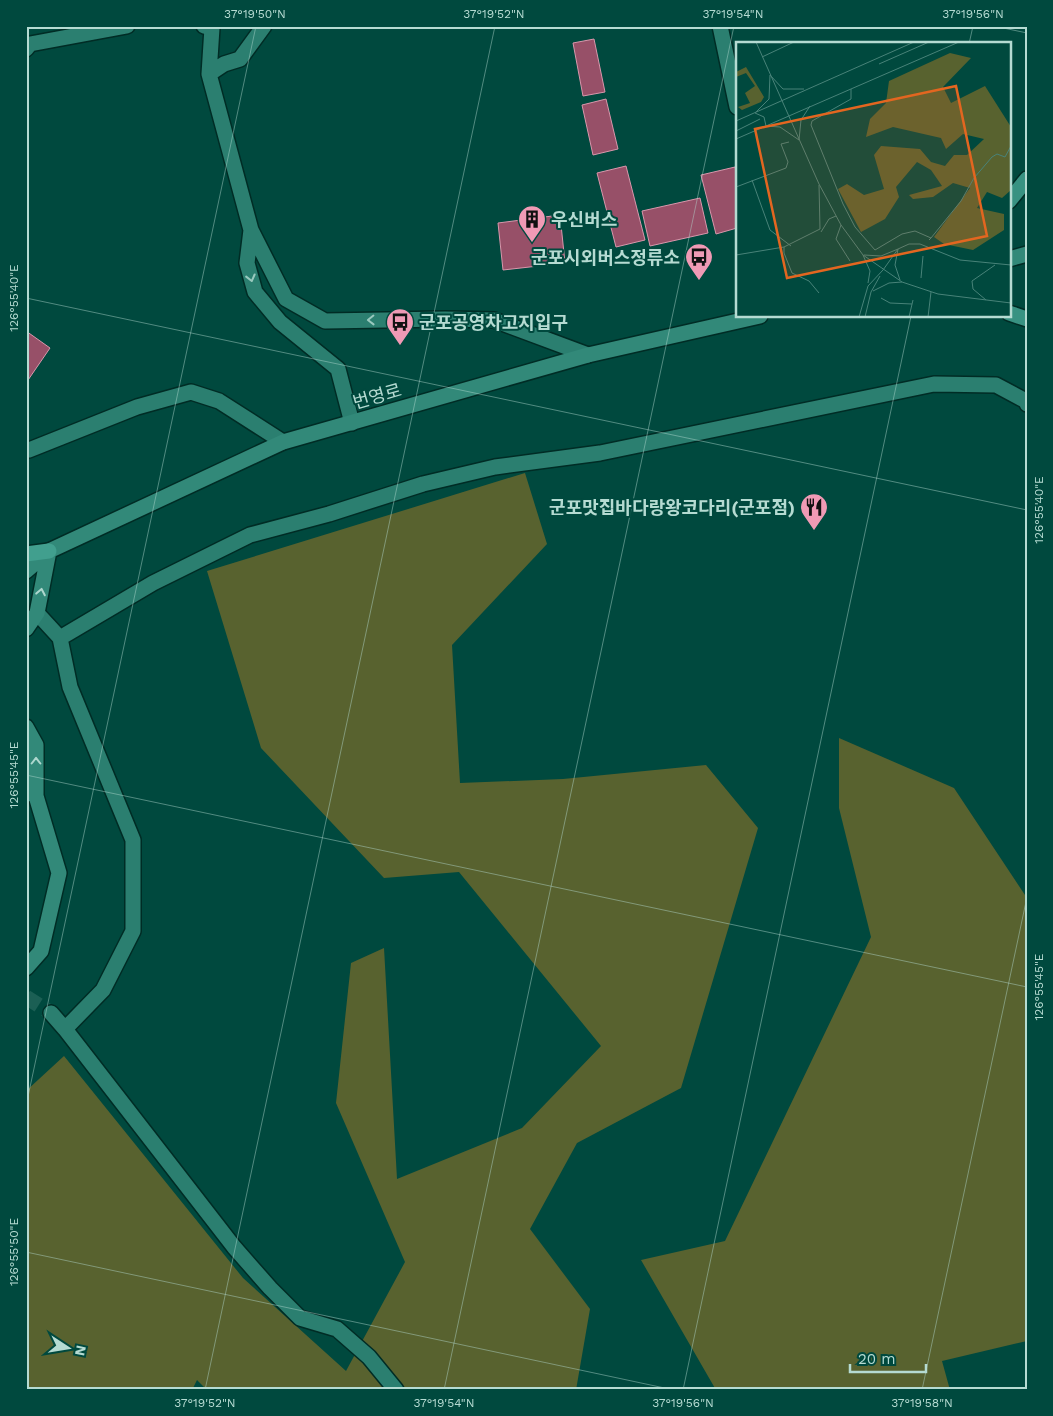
<svg xmlns="http://www.w3.org/2000/svg" width="1053" height="1416" font-family="'Work Sans','Noto Sans KR',sans-serif">
  <style>
    .green { fill: #58622f }
    .building { fill: #975068; stroke: #d997ac }
    .lines { fill: none; stroke-linecap: round; stroke-linejoin: round }
    .street-tunnel { stroke: #1b5f54; stroke-width: 15; stroke-dasharray: 15 8; stroke-linecap: butt }
    .lane-casing { stroke: #002c25; stroke-width: 18 }
    .secondary-casing { stroke: #002c25; stroke-width: 18 }
    .primary-casing { stroke: #002c25; stroke-width: 18 }
    .highway-casing { stroke: #002c25; stroke-width: 18 }
    .lane { stroke: #2b7f70; stroke-width: 15 }
    .secondary { stroke: #328979; stroke-width: 15 }
    .primary { stroke: #389282; stroke-width: 15 }
    .highway { stroke: #419f8e; stroke-width: 15 }
    .oneway { stroke: #99c9be }
    .oneway2 { stroke: #aed7ce }
    .ticks { fill: none; stroke: #b5dbd2; stroke-width: 1; stroke-opacity: 0.45 }
    .labels { text-anchor: middle; dominant-baseline: central; stroke-width: 4; stroke-linejoin: round; paint-order: stroke }
    .poi-label { font-size: 18px; font-weight: bold; fill: #b5dbd2; stroke: #00493e; text-anchor: start }
    .street-label { font-size: 18px; fill: #b5dbd2; stroke: #00493e }
    .inset-road { fill: none; stroke: #488379; stroke-width: 1 }
    .view { fill: #e36620; fill-opacity: 0.15; stroke: #e36620; stroke-width: 2.5 }
    .inset-edge { fill: none; stroke: #b5dbd2; stroke-width: 2.5 }
    .neatline { fill: none; stroke: #b5dbd2; stroke-width: 2 }
    .ticks-label { font-size: 12px; text-anchor: middle; fill: #b5dbd2 }
  </style>
  <rect width="100%" height="100%" fill="#00493e"/>
  <path class="green" d="M525,473L547,544L452,645L460,783L563,779L706,765L758,828L681,1088L577,1143L530,1229L590,1309L576,1390H207L197,1380L192,1390H26V1091L64,1056L243,1278L346,1371L405,1262L336,1103L351,963L384,948L397,1179L522,1128L601,1046L459,872L384,878L261,748L207,571Z
    M839,738L954,788L1027,898V1341L942,1361L950,1390H716L641,1260L725,1241L871,937L839,808Z"/>
  <path class="building" d="M594,39L605,92L583,96L573,43Z
    M606,99L618,149L593,155L582,105Z
    M626,166L645,240L616,247L597,173Z
    M735,167L737,175V228L716,234L701,175Z
    M700,198L708,233L650,246L642,211Z
    M560,215L565,263L503,270L498,223Z
    M26,331L50,348L26,383Z"/>
  <g class="lines">
    <path class="street-tunnel" d="M26,997L51,1013"/>
    <g class="lane-casing">
      <path id="lane" d="M204,26L212,28L209,74L251,230L286,299L325,321L445,319L494,320L588,355
        M720,26L737,107
        M26,49L30,44L127,26
        M209,74L224,64L240,59L264,26
        M251,230L247,263L255,292L280,322L338,369L352,423
        M29,450L137,407L191,392L219,401L283,442
        M37,613L60,638
        M51,1013L65,1029L103,990L133,931V840L70,687L60,638L153,583L250,535L329,514L423,484L495,467L600,453L934,384L996,385L1026,401L1027,404
        M65,1029L234,1247L270,1288L300,1318L337,1329L369,1357L396,1390"/>
    </g>
    <g class="secondary-casing">
      <path id="secondary" d="M1009,259L1027,254
        M26,571L49,551L283,442L588,355L760,316
        M26,629L37,613L49,551
        M26,727L36,745V796L32,794
        M26,785L36,796L59,873L41,951L26,968"/>
    </g>
    <g class="primary-casing">
      <path id="primary" d="M1009,201L1027,179
        M1009,313L1027,319"/>
    </g>
    <g class="highway-casing">
      <path id="highway" d="M26,554L49,551"/>
    </g>
    <use href="#lane" class="lane"/>
    <use href="#secondary" class="secondary"/>
    <use href="#primary" class="primary"/>
    <use href="#highway" class="highway"/>
  </g>
  <defs><path id="oneway-chevron" d="M-2-3.5L2.5 0L-2 3.5" fill="none" stroke-width="1.6" stroke-linecap="round" stroke-linejoin="round" transform="scale(1.25)"/></defs>
  <g class="oneway">
    <use href="#oneway-chevron" transform="translate(251 278) rotate(76)"/>
    <use href="#oneway-chevron" transform="translate(371 320) rotate(179)"/>
  </g>
  <g class="oneway2">
    <use href="#oneway-chevron" transform="translate(41 592) rotate(-79)"/>
    <use href="#oneway-chevron" transform="translate(36 761) rotate(-90)"/>
  </g>
  <path class="ticks" d="M994,26L1027,33M969,44L973,26M26,298L1027,510M26,775L1027,987M26,1106L256,26M26,1252L674,1390M205,1390L495,26M444,1390L734,26M683,1390L911,316M922,1390L1027,897"/>
  <defs>
    <g id="building-pin" transform="scale(1.4375)"><path d="M0 17L-7.5 6A9.5 9.5 0 1 1 7.5 6Z" fill="#f09ab5" stroke="#00493e"/><path d="M-4-6H4V6H1V3H-1V6H-4ZM-2.5-4.3h1.7v1.8h-1.7ZM.8-4.3h1.7v1.8H.8ZM-2.5-1h1.7V.8h-1.7ZM.8-1h1.7V.8H.8Z" fill="#111"/></g>
    <g id="bus-pin" transform="scale(1.4375)"><path d="M0 17L-7.5 6A9.5 9.5 0 1 1 7.5 6Z" fill="#f09ab5" stroke="#00493e"/><path d="M-5-6H5V4H4V6H2V4H-2V6H-4V4H-5ZM-3.5-4V0h7V-4ZM-3.5 1.2v1.5H-2V1.2ZM2 1.2v1.5H3.5V1.2Z" fill="#111"/></g>
    <g id="restaurant-pin" transform="scale(1.4375)"><path d="M0 17L-7.5 6A9.5 9.5 0 1 1 7.5 6Z" fill="#f09ab5" stroke="#00493e"/><path d="M-5-6h1v4h1v-4h1v4h1v-4h1v5L-1.5 .5V6h-2V.5L-5-1ZM5-6V6H3V1.5H1.5Q1.5-4 5-6Z" fill="#111"/></g>
  </defs>
  <g fill-rule="evenodd">
    <use href="#building-pin" x="532" y="219"/>
    <use href="#bus-pin" x="699" y="257"/>
    <use href="#bus-pin" x="400" y="322"/>
    <use href="#restaurant-pin" x="814" y="507"/>
  </g>
  <g class="labels">
    <g class="poi-label">
      <text x="551" y="219">우신버스</text>
      <text x="680" y="257" text-anchor="end">군포시외버스정류소</text>
      <text x="419" y="322">군포공영차고지입구</text>
      <text x="795" y="507" text-anchor="end">군포맛집바다랑왕코다리(군포점)</text>
    </g>
    <g class="street-label">
      <text transform="translate(377 396) rotate(-16)">번영로</text>
    </g>
  </g>
  <g transform="translate(736 42)">
    <rect width="275" height="275" fill="#00493e"/>
    <path d="M214,11L235,16L207,45L215,61L249,44L275,85V148L266,156L251,150L241,166L268,172V188L237,208L208,202L198,195L234,146L217,141L197,155L177,157L173,153L206,144L195,128L181,120L160,145L163,155L149,177L125,190L102,147L111,142L128,153L148,147L138,113L145,104L184,107L195,120L209,124L218,113H231L248,97L227,92L210,107L205,96L157,85L130,95L134,77L150,61L153,39ZM10,25L28,55L25,60L6,68L2,65L14,61L9,51L19,44L10,31L0,35V30Z" fill="#58622f"/>
    <path class="inset-road" d="M20,0L83,142L105,183L127,213L166,240L202,252L275,261M26,15L58,0M143,22L193,0M34,33L33,57L19,71L28,75L30,84L44,85L63,98M34,33L47,47H68M115,47V57L76,79L75,83L107,162L119,185L139,208L166,192L179,189L195,196L193,198M0,79L178,0M0,89L24,77M0,97L223,0M63,98L65,78L74,64M16,138L34,188L55,204M0,145L50,126L52,120L45,102L53,100M105,183L100,197L114,219M85,190L93,177L100,174M195,196L225,159L238,136L256,115L261,112L269,115L275,104M0,213L48,205M127,213L134,229L132,241M128,213L145,214L162,207L159,223L164,238M147,228L162,207L173,202H184L224,218L275,223M185,236L187,214M137,249L153,241L166,240M83,251L73,239L56,231L48,211V205L84,187L83,143M145,256L154,261L176,262M250,258L237,247L236,239L259,223M123,275L132,244L147,228M129,275L135,250L144,234M173,275L177,258M192,275L195,250"/>
    <path class="view" d="M220,44L251,194L51,236L19,87Z"/>
    <rect width="275" height="275" class="inset-edge"/>
  </g>
  <rect width="1053" height="1416" fill="none" stroke="#00493e" stroke-width="55"/>
  <g transform="translate(68 1348) rotate(102)" stroke="#00493e" stroke-width="4" paint-order="stroke">
  <path d="M0-4L9 19L0 12L-9 19Z" fill="#b5dbd2"/>
  <text y="-8" font-size="14" font-weight="bold" text-anchor="middle" fill="#b5dbd2">N</text>
  </g>
  <path d="M850 1364v8h76v-8" fill="none" stroke="#b5dbd2" stroke-width="2.5"/>
  <text x="858" y="1364" font-size="15" fill="#b5dbd2" stroke="#00493e" stroke-width="4" paint-order="stroke">20 m</text>
  <rect x="28" y="28" width="998" height="1360" class="neatline"/>
  <g class="ticks-label">
    <text x="255" y="18">37°19'50"N</text>
    <text x="494" y="18">37°19'52"N</text>
    <text x="733" y="18">37°19'54"N</text>
    <text x="973" y="18">37°19'56"N</text>
    <text transform="translate(14 298) rotate(-90)" y="4">126°55'40"E</text>
    <text transform="translate(1039 510) rotate(-90)" y="4">126°55'40"E</text>
    <text transform="translate(14 775) rotate(-90)" y="4">126°55'45"E</text>
    <text transform="translate(1039 987) rotate(-90)" y="4">126°55'45"E</text>
    <text transform="translate(14 1252) rotate(-90)" y="4">126°55'50"E</text>
    <text x="205" y="1407">37°19'52"N</text>
    <text x="444" y="1407">37°19'54"N</text>
    <text x="683" y="1407">37°19'56"N</text>
    <text x="922" y="1407">37°19'58"N</text>
  </g>
</svg>
